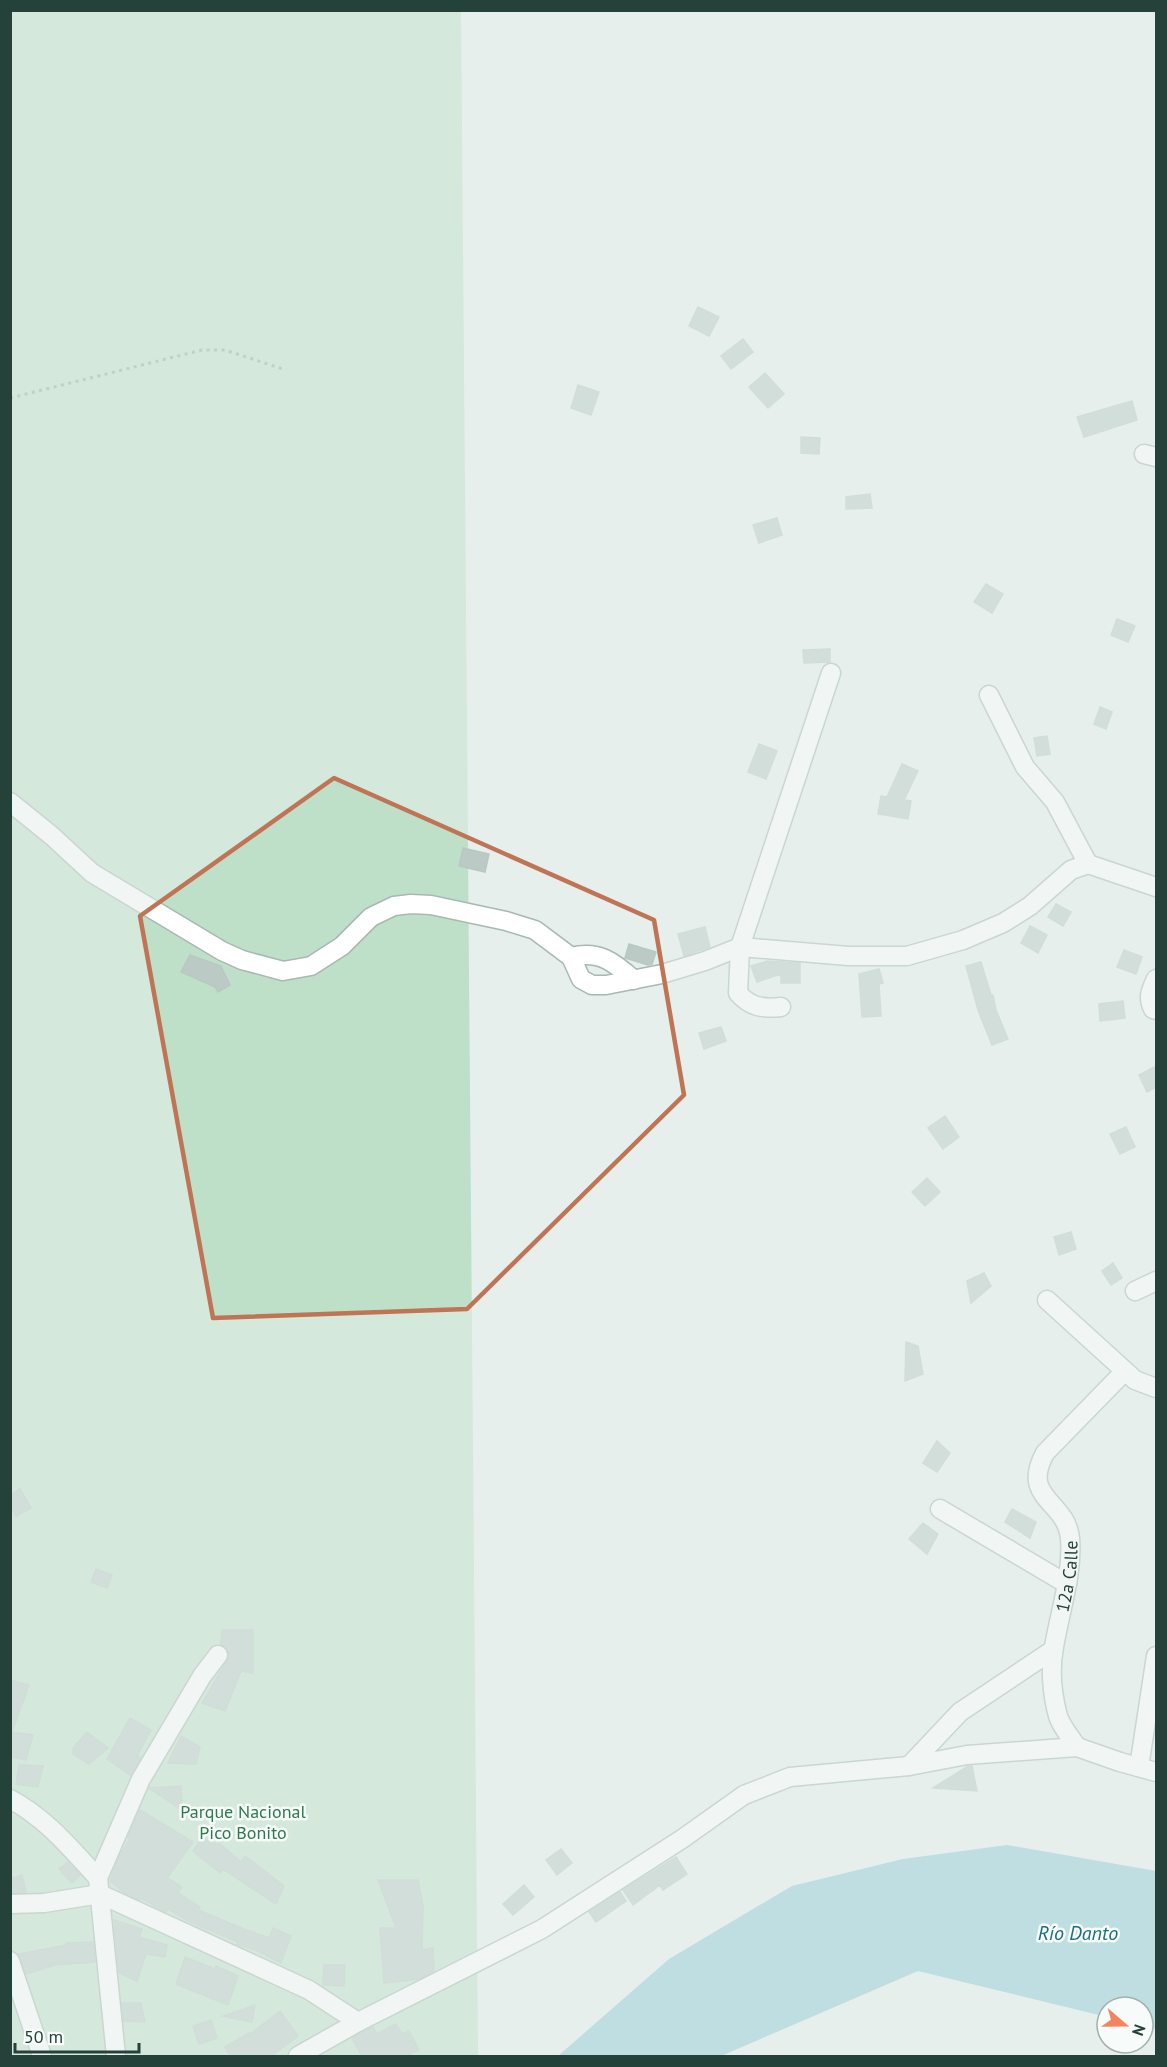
<svg xmlns="http://www.w3.org/2000/svg" width="1167" height="2067" font-family="'PT Sans',sans-serif">
  <style>
    .green { fill: #bfe0c8 }
    .water { fill: #8ec9d4 }
    .building { fill: #bbcac4; stroke: #b8c9c2; stroke-width: 1.5 }
    .lines { fill: none; stroke-linecap: round; stroke-linejoin: round }
    .minor-casing { stroke: #a8b8b2; stroke-width: 21 }
    .path { stroke: #86b3a5; stroke-width: 3; stroke-dasharray: 3 4.5; stroke-linecap: butt }
    .minor { stroke: #fff; stroke-width: 18 }
    .marked { fill: none; stroke: #c07456; stroke-width: 4.5; stroke-linejoin: round }
    .labels { text-anchor: middle; dominant-baseline: central; stroke-width: 5; stroke-linejoin: round; paint-order: stroke }
    .street-label { font-size: 18px; fill: #24423a; stroke: #f7fbf9 }
    .park-label { font-size: 18px; fill: #2d7a4b; stroke: #f7fbf9 }
    .water-label { font-size: 20px; font-style: italic; fill: #1c6f80; stroke: #f7fbf9 }
  </style>
  <rect width="100%" height="100%" fill="#e6efeb"/>
  <path class="green" d="M11,11H461L478,2056H11Z"/>
  <path class="water" d="M1007,1845L1156,1871V2029L1143,2026V2007H1107V2017L918,1971L721,2056H558L669,1959L792,1886L903,1859Z"/>
  <path class="building" d="M698,307L719,317L709,336L689,326Z
    M743,339L753,352L731,369L721,356Z
    M765,373L784,394L768,408L749,387Z
    M578,385L599,392L591,415L571,408Z
    M1132,401L1137,420L1084,437L1077,417Z
    M801,437L820,438L819,454L801,453Z
    M870,494L872,508L846,509V497Z
    M777,518L782,535L759,543L753,525Z
    M986,584L1003,594L992,613L974,602Z
    M1117,619L1135,626L1128,642L1111,635Z
    M830,649V662L804,663L803,650Z
    M1100,707L1112,712L1106,729L1094,724Z
    M1047,736L1050,754L1037,756L1034,738Z
    M759,744L777,751L766,779L748,772Z
    M902,764L918,771L904,800L911,801L908,819L878,814L881,796L887,797Z
    M463,848L489,854L485,872L459,866Z
    M1056,904L1071,912L1063,926L1048,917Z
    M1030,926L1047,935L1038,953L1021,943Z
    M705,927L710,947L684,956L678,934Z
    M629,944L656,952L652,964L648,965L625,958Z
    M1124,950L1142,957L1136,974L1117,967Z
    M190,955L221,966L230,985L218,992L215,987L181,972Z
    M767,961L800,963V983H781V974L757,982L751,966Z
    M981,962L991,995H993L996,1010L1008,1039L992,1045L978,1010L966,966Z
    M879,969L883,983L879,984L881,1016L862,1017L859,974Z
    M1123,1001L1125,1018L1100,1021L1099,1004Z
    M721,1027L726,1041L704,1049L699,1033Z
    M1156,1066V1087L1147,1092L1139,1075Z
    M945,1116L959,1137L943,1149L928,1128Z
    M1126,1127L1135,1147L1120,1154L1110,1134Z
    M927,1178L940,1192L925,1206L912,1192Z
    M1071,1232L1076,1249L1059,1255L1054,1237Z
    M1113,1263L1122,1278L1111,1285L1102,1271Z
    M984,1273L991,1286L971,1303L967,1281Z
    M906,1342L918,1346L923,1374L905,1381Z
    M937,1441L950,1453L937,1472L923,1463Z
    M20,1489L31,1508L16,1516L10,1506V1495Z
    M1012,1509L1036,1522L1030,1538L1005,1522Z
    M923,1523L938,1534L927,1554L909,1539Z
    M96,1569L112,1575L107,1588L91,1582Z
    M222,1630H253V1673L241,1671L225,1711L202,1703L229,1657L228,1650L221,1644Z
    M10,1680L29,1685L12,1732H10Z
    M130,1718L151,1730L137,1756L141,1758L130,1775L107,1759Z
    M10,1732L33,1735L26,1760L10,1757Z
    M87,1732L108,1748L89,1764L73,1754V1748Z
    M181,1736L200,1747L196,1764L168,1763Z
    M19,1765L43,1766L38,1787L16,1784Z
    M968,1766H972L977,1791L933,1788Z
    M181,1786L182,1810L149,1788H150Z
    M140,1810L193,1842L167,1878L182,1887L178,1893L200,1907L198,1910L244,1929L269,1938L273,1928L291,1936L281,1963L258,1951L237,1944L238,1942L188,1921L168,1909L166,1912L141,1898L139,1900L125,1893L110,1881L119,1857L130,1839L128,1838Z
    M202,1838L218,1845L219,1843L241,1862L245,1856L284,1886L276,1904L223,1869L220,1873L193,1851Z
    M561,1849L572,1863L557,1875L546,1860Z
    M676,1857L687,1874L663,1890L660,1885L633,1905L623,1890Z
    M68,1862L80,1875L72,1883L59,1869Z
    M22,1875L26,1892L10,1893V1879Z
    M378,1880H418L423,1906L422,1950L433,1948L434,1971L419,1979L384,1983L380,1928H396Z
    M524,1885L534,1897L513,1915L503,1904Z
    M620,1892L626,1901L596,1922L589,1912Z
    M114,1920L142,1929L139,1937L167,1945L165,1957L146,1954L137,1981L119,1973Z
    M93,1942L95,1962L55,1965L26,1974L19,1954L66,1945V1943Z
    M185,1957L215,1969L216,1966L238,1976L228,2005L176,1984Z
    M324,1965H345L344,1986L323,1985Z
    M122,2003H141L145,2022L124,2021Z
    M255,2005L252,2022L223,2016Z
    M280,2011L298,2036L271,2056H230L225,2047L249,2033V2035Z
    M211,2020L217,2038L199,2044L193,2026Z
    M396,2024L402,2034L409,2031L419,2050L406,2056H362L352,2038L373,2027L377,2034Z"/>
  <g class="lines">
    <g class="minor-casing">
      <g id="minor">
        <path d="M1144,454L1156,457"/>
        <path d="M989,695L1025,767L1055,802L1088,864"/>
        <path d="M10,802L52,836L92,873L222,951L242,960L283,971L311,966L342,946L371,917L394,906L411,904L431,905L506,921L535,930L571,957L581,979L592,985H606L662,974L705,961L740,947L848,956H907L963,940L1003,923L1030,906L1071,870L1088,864L1156,887"/>
        <path d="M571,957C599,950 614,962 634,980"/>
        <path d="M1156,979C1151,990 1147,997 1153,1009L1156,1010"/>
        <path d="M781,1007C763,1009 750,1007 738,993L740,947L831,673"/>
        <path d="M1135,1291L1156,1281"/>
        <path d="M1047,1300L1135,1380L1156,1388"/>
        <path d="M940,1509L1067,1584"/>
        <path id="s1" d="M1077,1747C1071,1738 1061,1726 1058,1716C1052,1694 1050,1668 1054,1647C1060,1611 1073,1574 1070,1538C1066,1500 1020,1499 1045,1453L1125,1371"/>
        <path d="M909,1766L960,1712L1053,1650"/>
        <path d="M1139,1767L1156,1656"/>
        <path d="M10,1799C46,1818 71,1849 98,1878"/>
        <path d="M10,1904L44,1903L100,1894L309,1990L358,2022"/>
        <path d="M10,1961L42,2056"/>
        <path d="M116,2056L98,1878L141,1779L202,1676L218,1655"/>
        <path d="M298,2056L358,2022L542,1929L682,1839L744,1795L790,1777L909,1766L967,1755L1077,1747L1120,1762L1156,1772"/>
      </g>
    </g>
    <path class="path" d="M10,398L202,350H225L286,370"/>
    <use href="#minor" class="minor"/>
  </g>
  <path d="M0 0H1167V2067H0ZM334,778L654,920L684,1095L467,1309L213,1318L140,916Z" fill="#e6efeb" fill-opacity=".55" fill-rule="evenodd"/>
  <path class="marked" d="M334,778L654,920L684,1095L467,1309L213,1318L140,916Z"/>
  <g class="labels">
    <g class="street-label">
      <text stroke="none"><textPath href="#s1" startOffset="178">12a Calle</textPath></text>
    </g>
    <g class="park-label">
      <text x="243" y="1811">Parque Nacional<tspan x="243" dy="21">Pico Bonito</tspan></text>
    </g>
    <g class="water-label">
      <text x="1078" y="1933">Río Danto</text>
    </g>
  </g>
  <rect width="1167" height="2067" fill="none" stroke="#24423a" stroke-width="24"/>
  <g transform="translate(1125 2025) rotate(110)"><circle r="28" fill="#f7fbf9" stroke="#a3b1ad" stroke-width="1.5"/>
  <path d="M0-4.5L10 22L0 15L-10 22Z" fill="#f4845f"/>
  <text y="-9" font-size="16" font-weight="bold" text-anchor="middle" fill="#24423a">N</text>
  </g>
  <path d="M15 2043v9h124v-9" fill="none" stroke="#24423a" stroke-width="3"/>
  <text x="24" y="2043" font-size="18" fill="#24423a" stroke="#f7fbf9" stroke-width="4.5" paint-order="stroke">50 m</text>
</svg>
